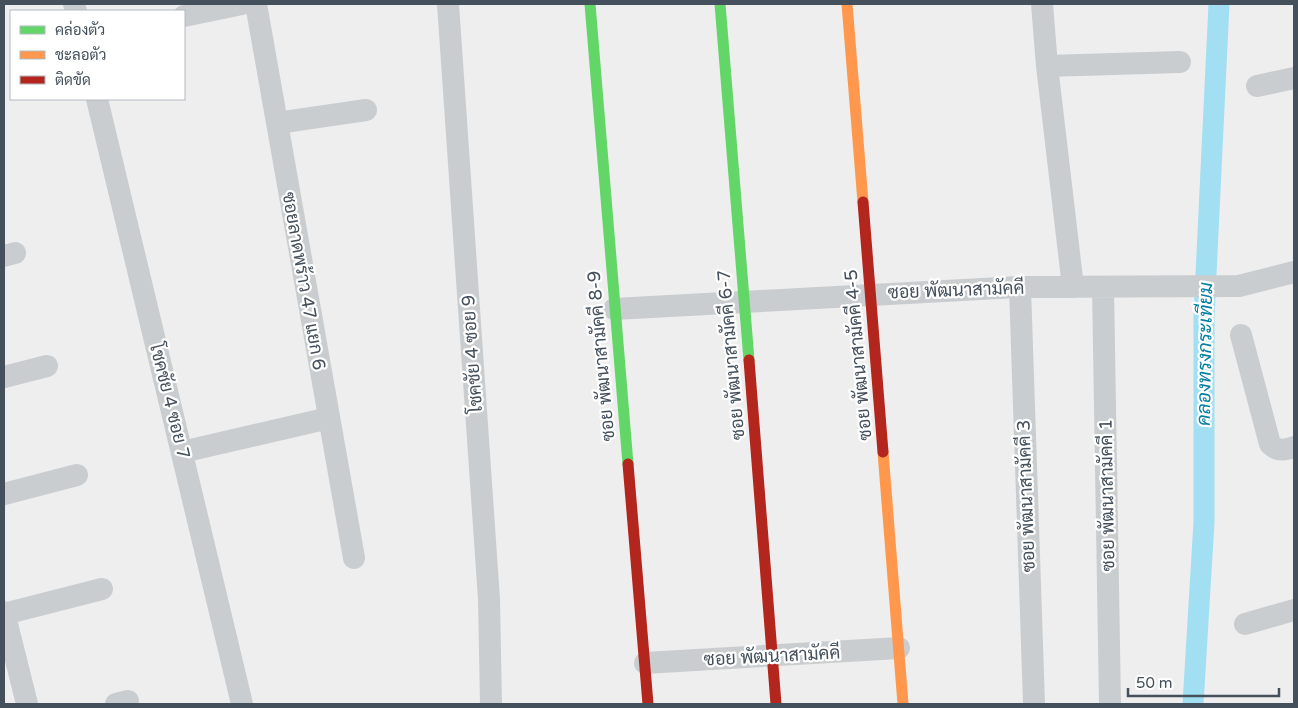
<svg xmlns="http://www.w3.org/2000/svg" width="1298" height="708" font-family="'Varela Round',Sarabun,sans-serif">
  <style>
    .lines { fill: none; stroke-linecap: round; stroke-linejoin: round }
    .canal { stroke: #a2dff2; stroke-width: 21 }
    .street { stroke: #cacdcf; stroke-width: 22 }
    .fast { stroke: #63d668; stroke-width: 11 }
    .slow { stroke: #ff974d; stroke-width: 11 }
    .jam { stroke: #b3261e; stroke-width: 11 }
    .labels { text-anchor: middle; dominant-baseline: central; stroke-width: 4.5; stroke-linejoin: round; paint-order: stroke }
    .street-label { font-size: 18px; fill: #44505c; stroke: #fff }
    .water-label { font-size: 19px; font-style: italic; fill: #037ea3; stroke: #fff }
  </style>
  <rect width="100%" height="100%" fill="#efeeee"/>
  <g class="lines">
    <path class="canal" d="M1193,704L1204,522V316L1219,4"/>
    <path class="street" d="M74,4L76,11
      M256,4L354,558
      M448,4L489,599L491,704
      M1042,4L1047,66L1073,287
      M184,16L242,4
      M1047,66L1180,62
      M1257,86L1294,78
      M97,99L242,704
      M277,123L366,110
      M4,256L15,253
      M1020,287L1034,704
      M1103,287L1110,704
      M614,309L1020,287L1239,286L1294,272
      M1241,335L1270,444C1278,452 1284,450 1294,447
      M4,377L47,366
      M182,452L329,418
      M4,494L77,475
      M4,612L27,704
      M4,614L102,589
      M1245,624L1294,610
      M645,663L899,648
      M116,704L128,701"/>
    <path class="fast" d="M590,4L628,464
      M720,4L749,360"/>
    <path class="slow" d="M847,4L863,202
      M883,452L903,704"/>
    <path class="jam" d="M863,202L883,452
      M749,360L776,704
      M628,464L648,704"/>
  </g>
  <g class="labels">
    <g class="street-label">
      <text transform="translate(304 281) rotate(80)">ซอยลาดพร้าว 47 แยก 6</text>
      <text transform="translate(956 290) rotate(-2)">ซอย พัฒนาสามัคคี</text>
      <text transform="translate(472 354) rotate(-94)">โชคชัย 4 ซอย 9</text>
      <text transform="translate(731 355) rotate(-95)">ซอย พัฒนาสามัคคี 6-7</text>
      <text transform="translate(858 355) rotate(-95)">ซอย พัฒนาสามัคคี 4-5</text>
      <text transform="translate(601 356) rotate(-95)">ซอย พัฒนาสามัคคี 8-9</text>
      <text transform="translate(170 401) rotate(76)">โชคชัย 4 ซอย 7</text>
      <text transform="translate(1107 495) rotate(-91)">ซอย พัฒนาสามัคคี 1</text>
      <text transform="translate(1026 496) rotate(-92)">ซอย พัฒนาสามัคคี 3</text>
      <text transform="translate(772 656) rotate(-3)">ซอย พัฒนาสามัคคี</text>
    </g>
    <g class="water-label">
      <text transform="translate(1205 354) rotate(-89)">คลองทรงกระเทียม</text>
    </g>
  </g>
  <rect width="1298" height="708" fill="none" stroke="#44505c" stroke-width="10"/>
  <rect x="10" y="10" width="175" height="90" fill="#ffffff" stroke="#b4b9be"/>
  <rect x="20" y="26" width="25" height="8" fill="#63d668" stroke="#b4b9be"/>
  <text x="55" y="35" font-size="15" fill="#44505c">คล่องตัว</text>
  <rect x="20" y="51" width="25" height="8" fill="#ff974d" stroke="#b4b9be"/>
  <text x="55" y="60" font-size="15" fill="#44505c">ชะลอตัว</text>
  <rect x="20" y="76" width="25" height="8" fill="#b3261e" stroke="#b4b9be"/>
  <text x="55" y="85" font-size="15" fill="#44505c">ติดขัด</text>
  <path d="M1128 688v8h151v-8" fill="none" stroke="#44505c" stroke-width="2.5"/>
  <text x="1136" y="688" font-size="15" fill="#44505c" stroke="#ffffff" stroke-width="4" paint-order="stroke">50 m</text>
</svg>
